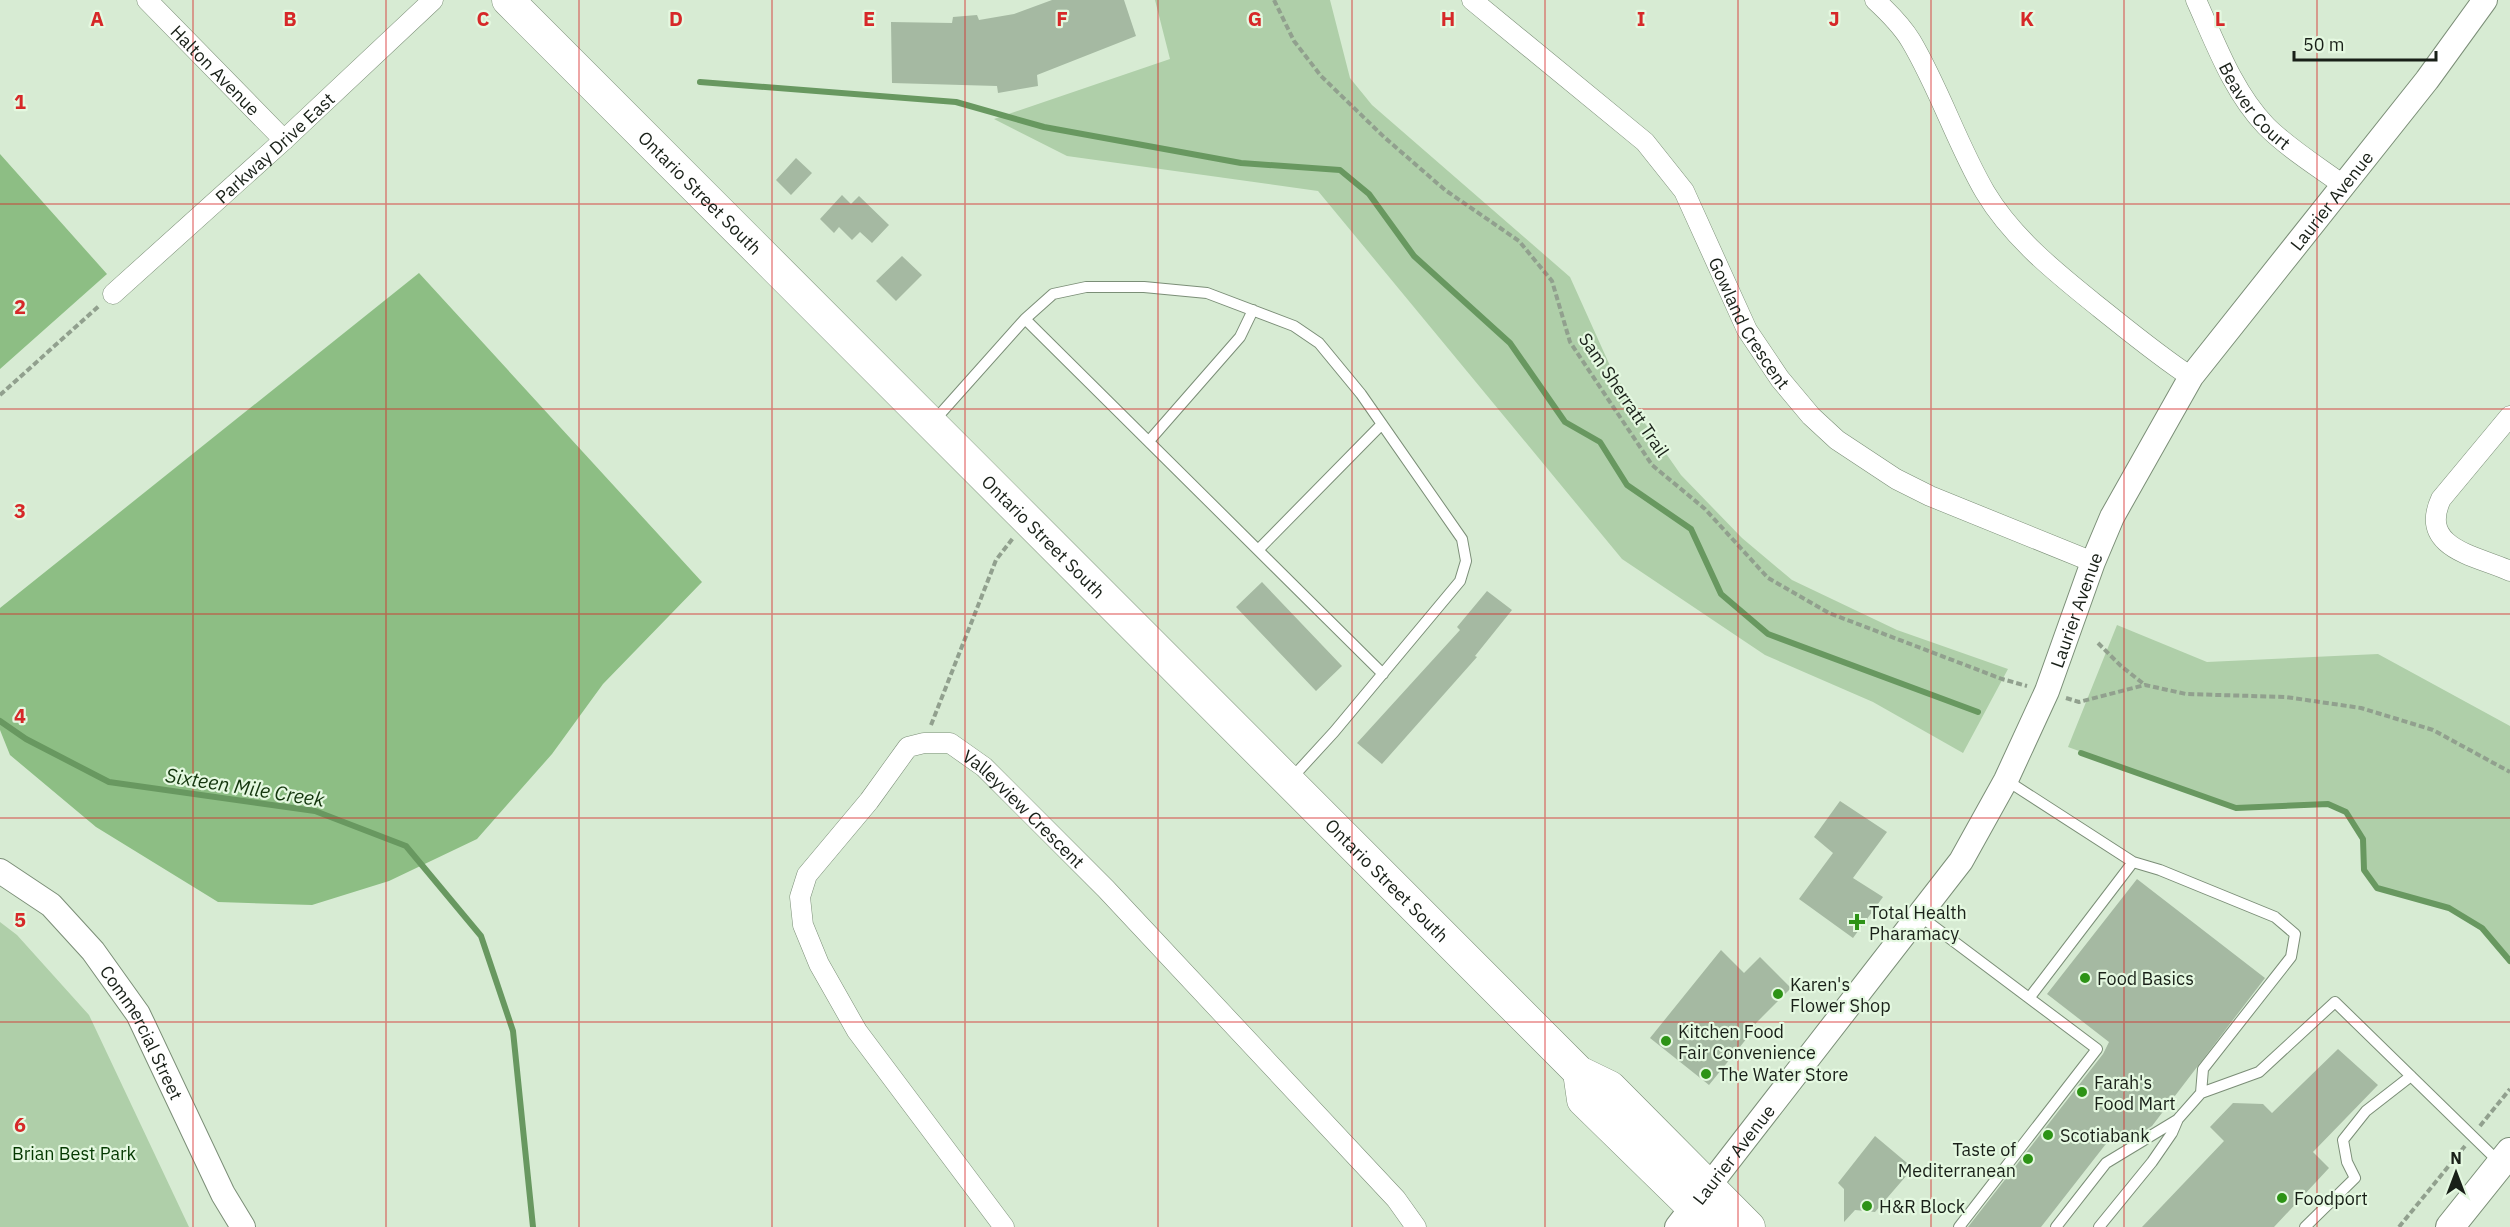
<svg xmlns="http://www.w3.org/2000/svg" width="2510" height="1227" font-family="'IBM Plex Sans',sans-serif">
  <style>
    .green { fill: #afcfa9 }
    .forest { fill: #8dbe84 }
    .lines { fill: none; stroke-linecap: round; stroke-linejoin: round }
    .stream { stroke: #689860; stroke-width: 6 }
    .building { fill: #a5b9a2 }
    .service-casing { stroke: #7b8e77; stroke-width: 12 }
    .minor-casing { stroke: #7b8e77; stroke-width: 21 }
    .tertiary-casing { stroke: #7b8e77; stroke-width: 26 }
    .secondary-casing { stroke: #7b8e77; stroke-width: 30 }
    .primary-casing { stroke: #7b8e77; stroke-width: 33 }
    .path { stroke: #91a08e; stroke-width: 4; stroke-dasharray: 6 3; stroke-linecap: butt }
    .service { stroke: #fff; stroke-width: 10 }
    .minor { stroke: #fff; stroke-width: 20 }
    .tertiary { stroke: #fff; stroke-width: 24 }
    .secondary { stroke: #fff; stroke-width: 28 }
    .primary { stroke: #fff; stroke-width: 32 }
    .grid { fill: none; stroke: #d62828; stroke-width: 1.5; stroke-opacity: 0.55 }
    .poi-dot { fill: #2d9316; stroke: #e4f8e0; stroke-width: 2 }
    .labels { text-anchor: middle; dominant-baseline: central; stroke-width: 4.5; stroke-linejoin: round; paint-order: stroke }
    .street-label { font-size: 18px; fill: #192018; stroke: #e4f8e0 }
    .poi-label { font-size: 18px; fill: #192018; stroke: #e4f8e0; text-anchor: start }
    .park-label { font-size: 18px; fill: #043800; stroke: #e4f8e0 }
    .water-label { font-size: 20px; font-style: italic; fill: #13350d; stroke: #e4f8e0 }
    .grid-label { font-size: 20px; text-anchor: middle; font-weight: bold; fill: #d62828; stroke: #e4f8e0; stroke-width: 4.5; stroke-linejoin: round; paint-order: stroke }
  </style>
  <rect width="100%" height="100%" fill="#d7ebd3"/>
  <path class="green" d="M1155,0H1330L1350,78L1372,105L1570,277L1611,368L1644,422L1681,475L1742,538L1792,580L1897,630L2008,669L1963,753L1873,702L1765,655L1622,559L1318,191L1067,156L994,119L1170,59Z
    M2117,625L2207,662L2378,654L2510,726V961L2482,928L2449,908L2377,888L2364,870L2363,839L2346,812L2328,804L2236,808L2068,747Z
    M0,922L17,935L89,1015L189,1227H0Z"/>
  <path class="forest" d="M0,154L107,274L0,369Z
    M419,273L702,582L603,684L552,754L477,839L389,881L312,905L218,902L96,827L10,755L0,730V608Z"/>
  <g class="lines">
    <path class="stream" d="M700,82L956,102L1044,127L1241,163L1340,170L1369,194L1414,256L1510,343L1565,422L1600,442L1627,485L1691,529L1721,594L1768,634L1978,712
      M0,721L26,739L109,782L315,811L406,846L481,936L513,1031L533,1227
      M2081,753L2236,808L2328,804L2346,812L2363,839L2364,870L2377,888L2449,908L2482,928L2510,961"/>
  </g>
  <path class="building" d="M1052,0H1124L1136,36L1037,75L1038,86L998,93L997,86L892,83L891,22L952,23L953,17L977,15L979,20L1014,14Z
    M796,158L812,173L791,195L776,180Z
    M842,195L851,204L859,196L889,225L872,243L860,232L852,240L839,227L834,233L820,219Z
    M902,256L922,275L896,301L876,281Z
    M1262,582L1342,666L1316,691L1236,607Z
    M1487,591L1512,610L1475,656L1477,657L1382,764L1357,743L1460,630L1457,627Z
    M1840,801L1887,832L1853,878L1883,897L1853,938L1799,899L1833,853L1814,837Z
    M2137,879L2265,978L2152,1126L2133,1138L2125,1132L2115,1144L2109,1140L2041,1227H1968L2103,1054L2109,1042L2047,994Z
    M1721,950L1744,973L1760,957L1791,988L1754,1025L1756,1027L1709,1085L1650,1038Z
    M2338,1049L2378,1085L2313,1152L2329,1168L2274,1227H2142L2224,1141L2210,1127L2233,1103L2263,1104L2272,1113Z
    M1875,1136L1913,1168L1875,1212L1855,1210L1844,1222V1189L1838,1183Z"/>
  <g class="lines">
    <g class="service-casing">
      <path id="service" d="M1025,319L1383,674
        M933,422L1025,319L1053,294L1086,287H1144L1207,293L1294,326L1319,343L1361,394L1462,539L1466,561L1460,581L1334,732L1290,780
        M1149,441L1240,337L1253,310
        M1258,550L1382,424
        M2006,780L2133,862L2030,997
        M2133,862L2160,870L2275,917L2295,934L2291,957L2203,1069L2201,1093
        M1920,916L2097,1049L1959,1227
        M2056,1227L2106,1163L2177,1120
        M2099,1227L2152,1162L2172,1133L2178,1119L2201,1093L2259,1072L2335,1002L2499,1162
        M2305,1227L2355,1178L2347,1162L2343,1140L2366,1111L2411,1076"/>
    </g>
    <g class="minor-casing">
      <g id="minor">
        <path id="s1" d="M147,0L284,140"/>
        <path id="s2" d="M1472,0L1645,142L1684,191L1747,330L1780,379L1811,416L1837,440L1896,479L1930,496L2093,562"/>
        <path d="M1875,0C1888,12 1902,26 1911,41C1940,90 1957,144 1985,192C2013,239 2059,275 2100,308C2130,332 2159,356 2191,377"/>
        <path id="s3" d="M2196,0C2215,42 2233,92 2266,126C2288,148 2317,166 2343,185"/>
        <path id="s4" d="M113,294L284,140L433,0"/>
        <path d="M2510,416L2441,499C2418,549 2478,556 2510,571"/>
        <path id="s5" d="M1004,1227L857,1031L819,964L803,925L800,897L807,875L869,801L908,747L924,743H950L984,767L1106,889L1396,1199L1416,1227"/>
      </g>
    </g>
    <g class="tertiary-casing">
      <g id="tertiary">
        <path id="s6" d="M0,871L51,905L93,951L138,1014L223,1194L243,1227"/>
        <path id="s7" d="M1677,1227L1961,861L2006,780L2047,691L2093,562L2112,517L2191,377L2427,80L2485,0"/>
      </g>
    </g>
    <g class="secondary-casing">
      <path id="secondary" d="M2450,1227L2510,1152"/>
    </g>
    <g class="primary-casing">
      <g id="primary">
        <path id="s8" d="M508,0L1579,1072L1610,1087L1749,1227"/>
        <path d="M1579,1072L1583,1100L1713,1227"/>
      </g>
    </g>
    <path class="path" d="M1274,0L1294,41L1321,76L1384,137L1445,190L1519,241L1552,281L1570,342L1652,465L1705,509L1768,578L1829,613L2002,679L2027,686
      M0,395L100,305
      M2098,643L2121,666L2145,685
      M2066,698L2079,702L2145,685L2186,694L2286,697L2361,708L2433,730L2510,772
      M931,725L996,560L1013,538
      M2480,1126L2510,1089
      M2399,1227L2465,1146"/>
    <use href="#service" class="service"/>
    <use href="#minor" class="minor"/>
    <use href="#tertiary" class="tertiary"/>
    <use href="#secondary" class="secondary"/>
    <use href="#primary" class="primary"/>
  </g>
  <path class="grid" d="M193,0V1227M386,0V1227M579,0V1227M772,0V1227M965,0V1227M1158,0V1227M1352,0V1227M1545,0V1227M1738,0V1227M1931,0V1227M2124,0V1227M2317,0V1227M0,204H2510M0,409H2510M0,614H2510M0,818H2510M0,1022H2510"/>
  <g class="poi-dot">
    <path d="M1854 913h6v6h6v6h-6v6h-6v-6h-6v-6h6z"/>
    <circle cx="2085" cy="978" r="6"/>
    <circle cx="1778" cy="994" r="6"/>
    <circle cx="1666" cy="1041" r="6"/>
    <circle cx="1706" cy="1074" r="6"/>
    <circle cx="2082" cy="1092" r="6"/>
    <circle cx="2048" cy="1135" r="6"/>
    <circle cx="2028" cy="1159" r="6"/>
    <circle cx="2282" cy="1198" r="6"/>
    <circle cx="1867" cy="1206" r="6"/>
  </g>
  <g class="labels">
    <g class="street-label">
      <text stroke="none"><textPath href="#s1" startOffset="98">Halton Avenue</textPath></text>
      <text stroke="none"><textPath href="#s3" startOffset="122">Beaver Court</textPath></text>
      <text stroke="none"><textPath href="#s4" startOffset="218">Parkway Drive East</textPath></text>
      <text stroke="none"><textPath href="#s8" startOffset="272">Ontario Street South</textPath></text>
      <text stroke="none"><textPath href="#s7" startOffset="1226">Laurier Avenue</textPath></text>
      <text stroke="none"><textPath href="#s2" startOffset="434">Gowland Crescent</textPath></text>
      <text transform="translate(1624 395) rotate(56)">Sam Sherratt Trail</text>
      <text stroke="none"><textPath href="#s8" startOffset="758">Ontario Street South</textPath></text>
      <text stroke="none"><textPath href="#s7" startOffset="740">Laurier Avenue</textPath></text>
      <text stroke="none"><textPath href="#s5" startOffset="720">Valleyview Crescent</textPath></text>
      <text stroke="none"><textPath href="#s8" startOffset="1244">Ontario Street South</textPath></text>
      <text stroke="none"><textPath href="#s6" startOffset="219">Commercial Street</textPath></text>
      <text stroke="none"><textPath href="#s7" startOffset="92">Laurier Avenue</textPath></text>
    </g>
    <g class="poi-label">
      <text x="1869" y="912">Total Health<tspan x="1869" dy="21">Pharamacy</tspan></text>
      <text x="2097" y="978">Food Basics</text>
      <text x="1790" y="984">Karen's<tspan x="1790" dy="21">Flower Shop</tspan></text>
      <text x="1678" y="1031">Kitchen Food<tspan x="1678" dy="21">Fair Convenience</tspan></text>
      <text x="1718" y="1074">The Water Store</text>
      <text x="2094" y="1082">Farah's<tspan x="2094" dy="21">Food Mart</tspan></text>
      <text x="2060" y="1135">Scotiabank</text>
      <text x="2016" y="1149" text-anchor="end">Taste of<tspan x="2016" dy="21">Mediterranean</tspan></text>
      <text x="2294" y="1198">Foodport</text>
      <text x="1879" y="1206">H&amp;R Block</text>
    </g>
    <g class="park-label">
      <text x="74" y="1153">Brian Best Park</text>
    </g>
    <g class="water-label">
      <text transform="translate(245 787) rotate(9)">Sixteen Mile Creek</text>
    </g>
  </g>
  <g class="grid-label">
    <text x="97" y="26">A</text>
    <text x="290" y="26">B</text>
    <text x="483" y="26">C</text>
    <text x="676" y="26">D</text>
    <text x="869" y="26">E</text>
    <text x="1062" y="26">F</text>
    <text x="1255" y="26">G</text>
    <text x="1448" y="26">H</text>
    <text x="1641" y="26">I</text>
    <text x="1834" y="26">J</text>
    <text x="2027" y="26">K</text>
    <text x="2220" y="26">L</text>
    <text x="20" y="109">1</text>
    <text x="20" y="314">2</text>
    <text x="20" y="518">3</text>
    <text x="20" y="723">4</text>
    <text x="20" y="927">5</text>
    <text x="20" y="1132">6</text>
  </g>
  <g transform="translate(2456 1173)" stroke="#e4f8e0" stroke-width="4.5" paint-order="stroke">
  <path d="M0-4.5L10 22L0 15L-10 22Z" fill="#192018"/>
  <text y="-9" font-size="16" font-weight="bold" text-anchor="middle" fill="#192018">N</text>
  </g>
  <path d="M2294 51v9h142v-9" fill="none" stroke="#192018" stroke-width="3"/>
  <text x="2303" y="51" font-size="18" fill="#192018" stroke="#e4f8e0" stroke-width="4.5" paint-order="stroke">50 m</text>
</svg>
